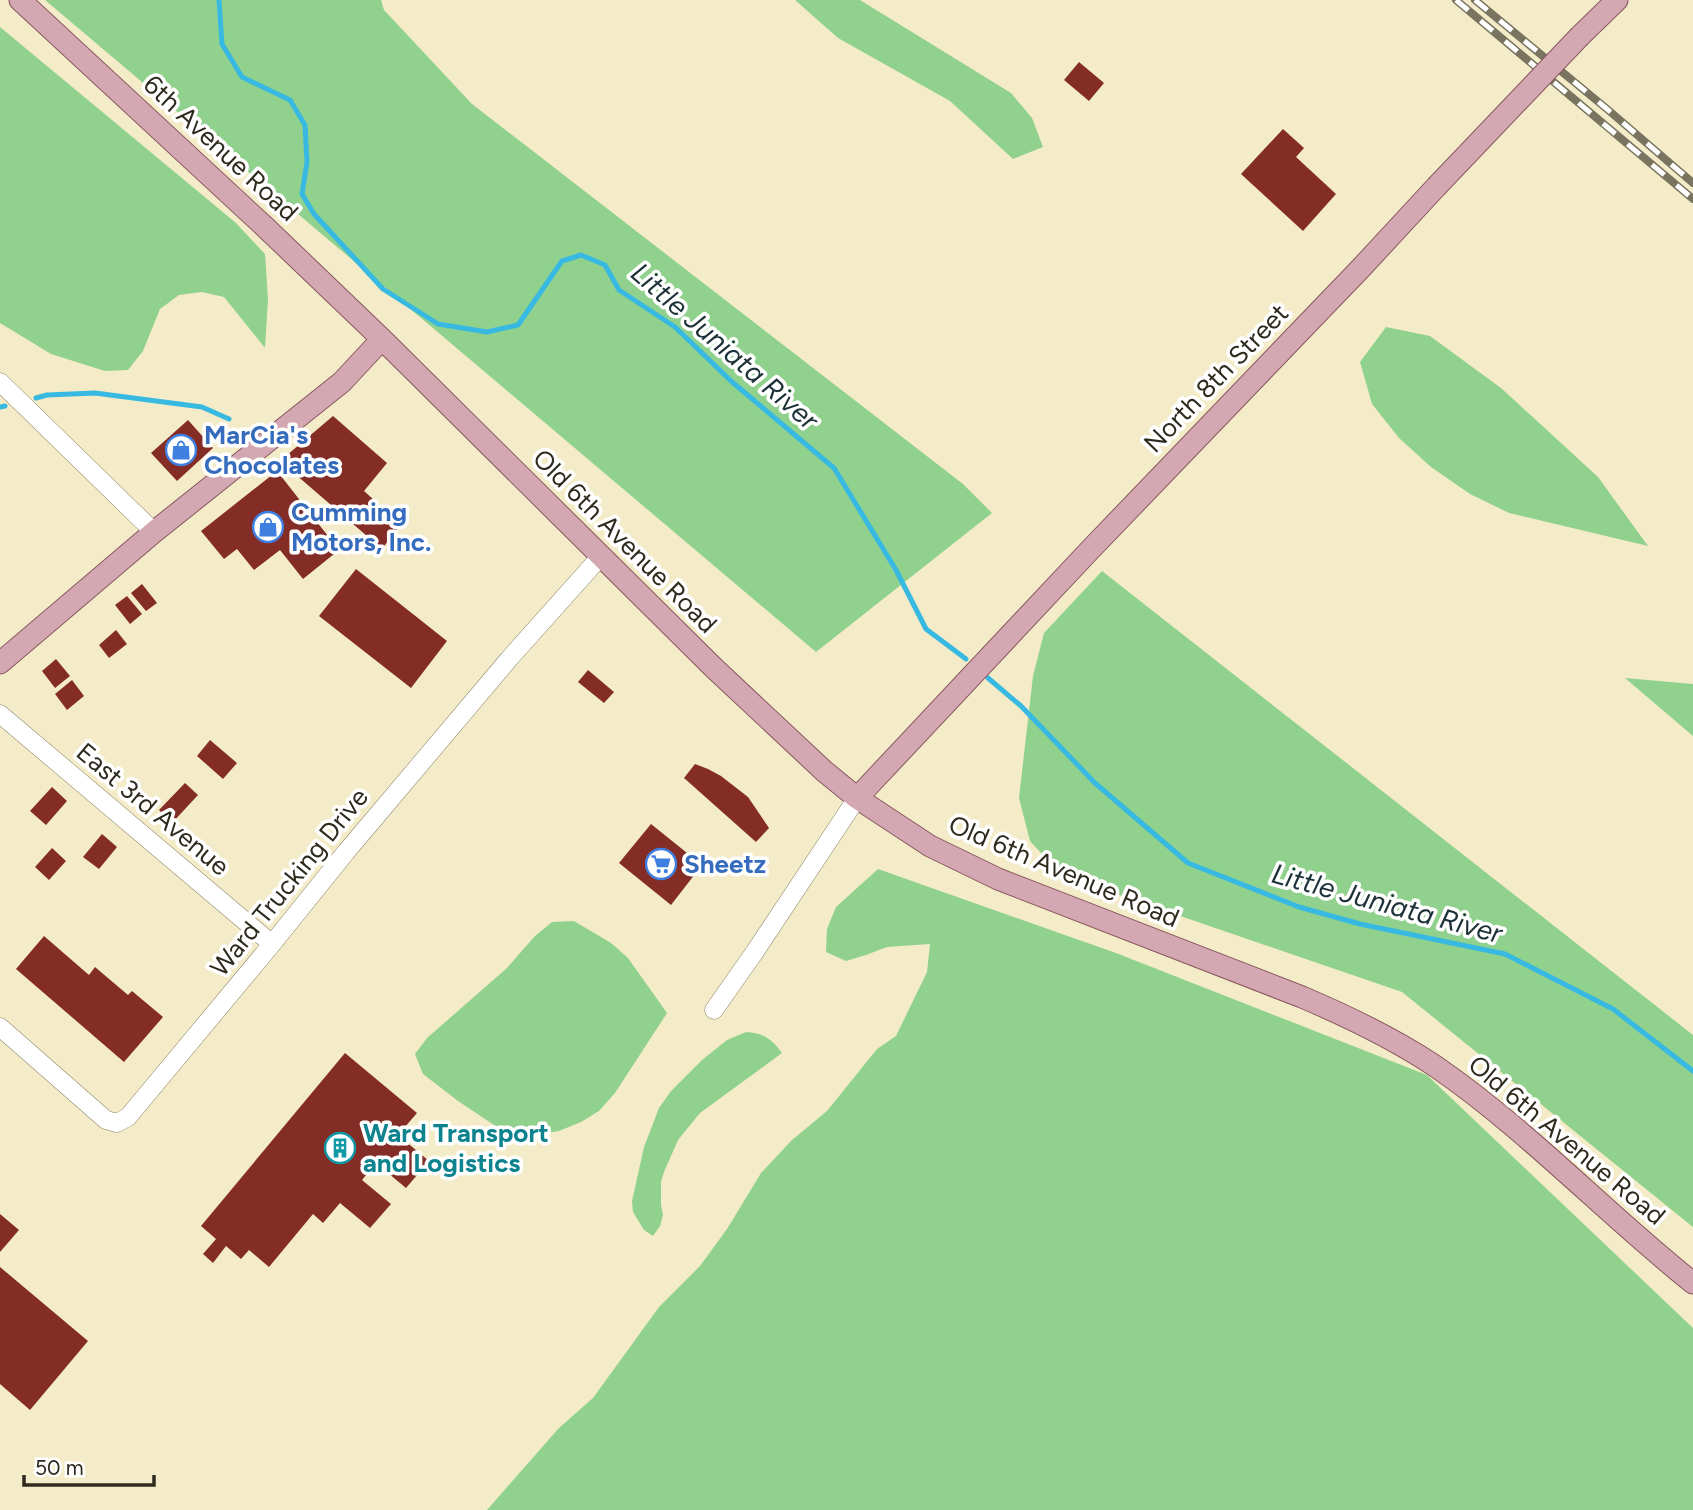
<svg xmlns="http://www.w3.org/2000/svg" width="1693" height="1510" font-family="Figtree,sans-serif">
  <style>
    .green { fill: #91d18e }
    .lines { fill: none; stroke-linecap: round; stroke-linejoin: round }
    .stream { stroke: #38b9e1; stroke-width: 5 }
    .building { fill: #842c26 }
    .minor-casing { stroke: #8c8566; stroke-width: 19 }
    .major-casing { stroke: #88575e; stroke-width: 23 }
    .minor { stroke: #fff; stroke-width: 18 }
    .major { stroke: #d4a8b3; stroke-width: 21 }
    .rail-casing { stroke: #79745f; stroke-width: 8 }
    .rail { stroke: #fff; stroke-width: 5; stroke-dasharray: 16; stroke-linecap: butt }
    .major-bridge-casing { stroke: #88575e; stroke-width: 23; stroke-linecap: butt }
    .major-bridge { stroke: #d4a8b3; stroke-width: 21 }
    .labels { text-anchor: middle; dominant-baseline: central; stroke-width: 7; stroke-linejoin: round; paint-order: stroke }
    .street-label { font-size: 26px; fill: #2e2b1e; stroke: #fff }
    .shop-label { font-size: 26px; font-weight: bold; fill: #366cbe; stroke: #fff; text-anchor: start }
    .culture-label { font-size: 26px; font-weight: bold; fill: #0d838f; stroke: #fff; text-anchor: start }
    .water-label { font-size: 28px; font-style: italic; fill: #1c3138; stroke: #fff }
  </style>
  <rect width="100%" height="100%" fill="#f4ecc9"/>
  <path class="green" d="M45,0H381L384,10L472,104L963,484L992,513L816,652Z
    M795,0H860L1011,93L1032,118L1043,147L1013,159L950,101L838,38Z
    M0,27L236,223L265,254L268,299L265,348L224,297L202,292L179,295L160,309L143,351L128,370L105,371L51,354L0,323Z
    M1386,327L1430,336L1501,388L1598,477L1648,546L1509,513L1470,494L1431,467L1399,438L1372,404L1360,362Z
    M1102,571L1693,1035V1227L1402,992L1061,875L1030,841L1019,798L1033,676L1044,633Z
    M1625,678L1693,684V736Z
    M878,869L1116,953L1427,1075L1693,1328V1510H487L559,1428L593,1398L659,1307L700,1266L727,1229L761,1173L792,1140L827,1111L877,1049L896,1036L927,972L930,944L887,947L866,955L846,961L826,952L827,929L836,907Z
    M574,921L611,943L628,958L667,1013L615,1093L599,1111L581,1122L559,1131L536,1135L514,1132L494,1125L458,1101L423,1074L415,1054L427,1038L507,968L535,936L552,922Z
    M746,1032C763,1033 772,1039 782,1053L700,1113L678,1140L664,1172L661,1182V1205L663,1215L660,1226L653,1236L644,1230L633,1212L632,1201L644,1147L659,1108L671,1091L702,1060L727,1040Z"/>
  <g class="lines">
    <path class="stream" d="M219,0L222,44L242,77L290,100L305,125L307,162L302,194L314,214L383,289L438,324L487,332L518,325L562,261L581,255L605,265L619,290L675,327L731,381L834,468L896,570L926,629L966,659
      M36,398L47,395L95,393L202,407L229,419
      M0,407L5,406
      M988,678L1021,706L1095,783L1188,863L1299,907L1360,924L1505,954L1613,1009L1693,1071"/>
  </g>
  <path class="building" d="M1079,62L1104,83L1089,101L1064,80Z
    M1283,129L1304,148L1296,157L1336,194L1303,231L1241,174Z
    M333,416L387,463L364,491L401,524L382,549L280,461Z
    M188,420L213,448L177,481L151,453Z
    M277,471L339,550L303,579L280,550L254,570L237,549L224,559L201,531Z
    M356,569L447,641L411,688L319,616Z
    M142,584L157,603L146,611L131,593Z
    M127,596L142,614L130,624L115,605Z
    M116,630L127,644L109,658L99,645Z
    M56,659L70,676L55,688L42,671Z
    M588,670L614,692L604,703L578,682Z
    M72,680L84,696L67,710L55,694Z
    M210,740L237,763L223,779L197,756Z
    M695,764L708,769L721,776L748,797L769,828L756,842L684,778Z
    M185,783L198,795L172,823L159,810Z
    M52,787L67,801L46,825L30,811Z
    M651,824L702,865L671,905L619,863Z
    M102,834L117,847L99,869L83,857Z
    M52,848L66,861L49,880L35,867Z
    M44,936L89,975L95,967L128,995L132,991L163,1017L124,1062L16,969Z
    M345,1053L417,1113L398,1135L429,1161L406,1188L376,1163L362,1180L391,1204L370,1228L340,1203L323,1223L313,1214L269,1267L249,1250L241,1259L226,1246L213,1263L203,1254L216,1239L201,1226Z
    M0,1214L19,1230L0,1252Z
    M0,1267L88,1341L30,1410L0,1384Z"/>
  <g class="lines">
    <g class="minor-casing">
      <path id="minor" d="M0,382L154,532
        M0,714L272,944
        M714,1010L754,953L857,798
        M0,1027L106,1120L117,1123L128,1117L272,944L346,852L509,659L601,556"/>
    </g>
    <g class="major-casing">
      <path id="major" d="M20,0L265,227L382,339L714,668L824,771L857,798L930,846L998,879L1302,997C1349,1017 1393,1038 1435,1066C1528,1130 1605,1213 1693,1283
        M1580,36L1617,0
        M0,663L154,532L342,382L382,339
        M857,798L1089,551L1361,268L1436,187"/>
    </g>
    <use href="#minor" class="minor"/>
    <use href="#major" class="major"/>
    <g class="rail-casing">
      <path id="rail" d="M1456,0L1693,199
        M1475,0L1607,109L1693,183"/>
    </g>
    <use href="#rail" class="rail"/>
    <g class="major-bridge-casing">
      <path id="major-bridge" d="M1436,187L1580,36"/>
    </g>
    <use href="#major-bridge" class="major-bridge"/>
  </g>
  <defs>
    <g id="shop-ring" transform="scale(1.575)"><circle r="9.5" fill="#fff" stroke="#3f7fe0" stroke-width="1.5"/><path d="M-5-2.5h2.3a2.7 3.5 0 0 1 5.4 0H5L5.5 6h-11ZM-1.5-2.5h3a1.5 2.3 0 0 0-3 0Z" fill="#3f7fe0"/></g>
    <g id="supermarket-ring" transform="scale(1.575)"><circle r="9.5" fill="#fff" stroke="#3f7fe0" stroke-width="1.5"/><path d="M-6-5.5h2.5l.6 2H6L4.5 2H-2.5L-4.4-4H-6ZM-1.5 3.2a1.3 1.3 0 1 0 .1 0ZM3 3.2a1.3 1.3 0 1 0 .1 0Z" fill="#3f7fe0"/></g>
    <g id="building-ring" transform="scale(1.575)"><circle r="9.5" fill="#fff" stroke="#0f9aa8" stroke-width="1.5"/><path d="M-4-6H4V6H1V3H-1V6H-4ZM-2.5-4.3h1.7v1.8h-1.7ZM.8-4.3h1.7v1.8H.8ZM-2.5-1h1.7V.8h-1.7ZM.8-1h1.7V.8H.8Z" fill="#0f9aa8"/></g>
  </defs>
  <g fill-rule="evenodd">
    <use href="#shop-ring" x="181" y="450"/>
    <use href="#shop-ring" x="268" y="527"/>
    <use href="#supermarket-ring" x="661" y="864"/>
    <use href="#building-ring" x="340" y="1148"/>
  </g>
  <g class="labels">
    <g class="street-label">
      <text transform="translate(221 148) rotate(43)">6th Avenue Road</text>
      <text transform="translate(1216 378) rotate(-46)">North 8th Street</text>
      <text transform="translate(625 541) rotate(45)">Old 6th Avenue Road</text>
      <text transform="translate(153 809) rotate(40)">East 3rd Avenue</text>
      <text transform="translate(1064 871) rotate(23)">Old 6th Avenue Road</text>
      <text transform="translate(289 882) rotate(-51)">Ward Trucking Drive</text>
      <text transform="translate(1567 1140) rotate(40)">Old 6th Avenue Road</text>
    </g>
    <g class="shop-label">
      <text x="204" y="435">MarCia's<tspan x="204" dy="30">Chocolates</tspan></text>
      <text x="291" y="512">Cumming<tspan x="291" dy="30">Motors, Inc.</tspan></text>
      <text x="684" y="864">Sheetz</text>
    </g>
    <g class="culture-label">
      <text x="363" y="1133">Ward Transport<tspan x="363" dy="30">and Logistics</tspan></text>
    </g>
    <g class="water-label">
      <text transform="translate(725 346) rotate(41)">Little Juniata River</text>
      <text transform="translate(1387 903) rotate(15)">Little Juniata River</text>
    </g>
  </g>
  <path d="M24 1475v10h130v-10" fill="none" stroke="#2e2b1e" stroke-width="3.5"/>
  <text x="35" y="1475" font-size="21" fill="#2e2b1e" stroke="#ffffff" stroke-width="5" paint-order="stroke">50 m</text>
</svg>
